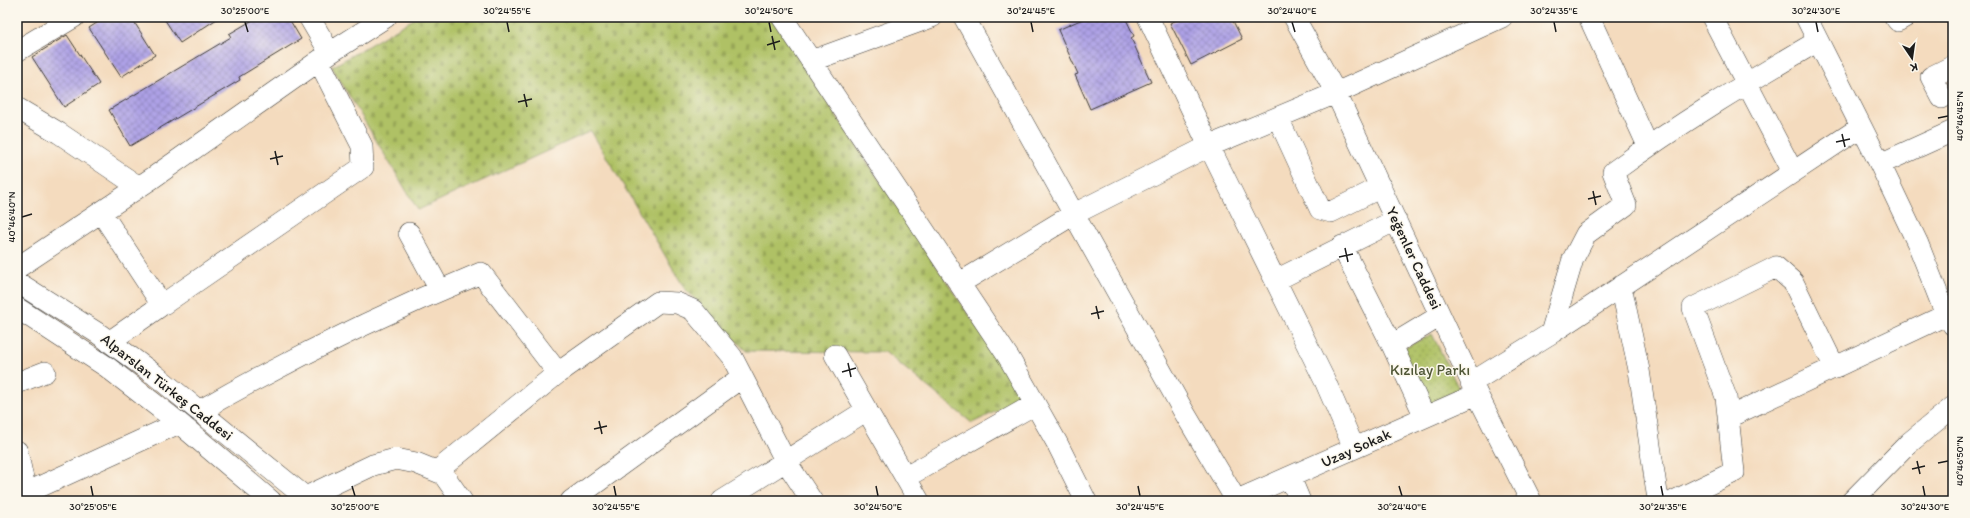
<svg xmlns="http://www.w3.org/2000/svg" width="1970" height="518" font-family="Itim,sans-serif">
  <style>
    .cemetery { fill: url(#cemetery-stones); stroke: #666e40 }
    .park { fill: url(#park-dots); stroke: #666e40 }
    .building { fill: url(#building-cross-hatch) }
    .lines { fill: none; stroke-linecap: round; stroke-linejoin: round }
    .minor-casing { stroke: #3c3934; stroke-width: 22 }
    .minor { stroke: #fff; stroke-width: 21 }
    .ticks { fill: none; stroke: #1c1c1c; stroke-width: 1.5 }
    .labels { text-anchor: middle; dominant-baseline: central; stroke-width: 3; stroke-linejoin: round; paint-order: stroke }
    .street-label { font-size: 15px; fill: #1c1c1c; stroke: #fbf7ec }
    .park-label { font-size: 15px; fill: #4f5636; stroke: #fbf7ec }
    .neatline { fill: none; stroke: #1c1c1c; stroke-width: 1.5 }
    .ticks-label { font-size: 10px; text-anchor: middle; fill: #1c1c1c }
  </style>
  <defs>
    <pattern id="cemetery-stones" width="16" height="16" patternUnits="userSpaceOnUse"><rect width="16" height="16" fill="#afc165"/><path d="M2 7V4a2 2 0 0 1 4 0v3zM10 15v-3a2 2 0 0 1 4 0v3z" fill="#96a557"/></pattern>
    <pattern id="park-dots" width="8" height="8" patternUnits="userSpaceOnUse"><rect width="8" height="8" fill="#afc165"/><path d="M2 2h.1M6 6h.1" fill="none" stroke="#96a557" stroke-width="1.8" stroke-linecap="round"/></pattern>
    <pattern id="building-cross-hatch" width="8" height="8" patternUnits="userSpaceOnUse"><rect width="8" height="8" fill="#ada1e6"/><path d="M0 0l8 8M0 8l8-8" fill="none" stroke="#8c82ba"/></pattern>
  </defs>
  <rect width="100%" height="100%" fill="#fbf7ec"/>
  <filter id="ink" filterUnits="userSpaceOnUse"><feTurbulence type="fractalNoise" baseFrequency=".025" numOctaves="2"/><feDisplacementMap in="SourceGraphic" scale="8" xChannelSelector="R" yChannelSelector="G"/><feConvolveMatrix kernelMatrix="1 2 1 2 8 2 1 2 1" color-interpolation-filters="sRGB"/></filter>
  <filter id="wash" filterUnits="userSpaceOnUse"><feTurbulence type="fractalNoise" baseFrequency=".012" numOctaves="4" result="noise"/><feDisplacementMap in="SourceGraphic" scale="16" xChannelSelector="R" yChannelSelector="G"/><feGaussianBlur stdDeviation="0.9" result="paint"/><feColorMatrix in="noise" values="0 0 0 0 0 0 0 0 0 0 0 0 0 0 0 0 0 1.4 0 .05"/><feComposite in="paint" operator="in"/></filter>
  <g filter="url(#wash)">
    <rect width="100%" height="100%" fill="#f4dbbe"/>
    <path class="cemetery" d="M417,17H771L1024,398L972,423L885,352L746,351L685,289L591,131L418,210L332,67Z"/>
    <path class="park" d="M1432,334L1459,389L1427,405L1400,350Z"/>
    <g id="blocks">
      <path class="building" d="M106,17H131L155,55L121,77L89,28Z
        M163,17H220L180,43Z
        M258,17H288L301,39L239,77L240,80L130,146L109,110L231,37L229,34Z
        M1087,17H1125L1134,36L1131,38L1151,82L1090,109L1075,75L1078,74L1058,30Z
        M1183,17H1231L1242,39L1191,65L1170,23Z
        M67,35L99,84L64,107L32,57Z"/>
    </g>
  </g>
  <g filter="url(#ink)">
    <use href="#blocks" fill-opacity="0" stroke="#3c3934" stroke-width="1"/>
    <g class="lines">
      <g class="minor-casing">
        <path id="minor" d="M309,17L330,53
          M782,17L1009,358L1057,443L1086,501
          M964,17L1184,412L1236,500
          M1294,17L1336,93L1477,394L1531,501
          M1589,17L1648,146
          M1712,17L1793,172
          M1806,17L1880,164L1918,244L1946,315L1953,325
          M1895,17L1898,21L1905,17
          M17,51L74,17
          M811,61L932,17
          M1942,98L1931,77L1953,66
          M17,108L59,133L139,187
          M1278,118L1320,209L1331,212L1381,187
          M1880,164L1953,131
          M101,212L162,305L109,342
          M409,233L440,290
          M1342,246L1392,345L1440,316
          M17,268L151,179L330,53L386,17
          M1276,280L1396,220
          M17,282L99,334L155,375L310,501
          M960,283L1074,214L1209,146L1148,17
          M1621,286L1639,370L1657,493L1660,501
          M162,305L363,167L362,146L319,61
          M17,308L107,367L179,423L271,501
          M1551,333L1573,259L1586,234L1626,205L1613,172C1678,124 1748,82 1818,41
          M1392,345L1425,417
          M835,355L919,501
          M17,383L45,372
          M1471,383L1553,332L1861,127
          M199,411C290,359 384,313 481,273L558,373
          M1729,417L1946,315
          M1354,448L1325,381L1209,146L1336,93L1502,17
          M17,451L28,501
          M437,471L558,373L658,302L677,303L693,310L732,357L785,460L812,501
          M906,477L1035,404
          M1290,477L1300,501
          M26,493L179,423
          M306,497L373,465L396,459L416,463L443,474L462,501
          M571,501L742,377
          M722,501L867,410
          M1235,501L1477,394
          M1674,501L1734,472L1726,397L1693,308L1776,267L1793,282L1835,368
          M1852,501L1909,443L1953,407"/>
      </g>
      <use href="#minor" class="minor"/>
    </g>
  </g>
  <path class="ticks" d="M245,22L248,32M507,22L509,32M769,22L771,32M1031,22L1033,32M1292,22L1295,32M1554,22L1556,32M1816,22L1818,32M772,36L775,50M767,45L780,41M524,94L527,107M518,102L532,99M1938,118L1948,116M1842,134L1845,147M1836,142L1850,139M275,151L278,165M270,159L283,156M1593,191L1596,205M1588,199L1601,196M22,217L32,214M1345,248L1348,262M1339,257L1353,254M1096,306L1099,319M1091,314L1104,311M848,363L851,377M842,372L856,368M599,421L602,434M594,429L607,426M1917,461L1920,474M1938,463L1948,461M1912,469L1925,466M91,486L93,496M352,486L355,496M614,486L616,496M876,486L878,496M1138,486L1140,496M1399,486L1402,496M1661,486L1663,496M1923,486L1925,496"/>
  <g class="labels">
    <g class="street-label">
      <text transform="translate(1414 258) rotate(65)">Yeğenler Caddesi</text>
      <text transform="translate(167 387) rotate(38)">Alparslan Türkeş Caddesi</text>
      <text transform="translate(1356 448) rotate(-24)">Uzay Sokak</text>
    </g>
    <g class="park-label">
      <text x="1430" y="370">Kızılay Parkı</text>
    </g>
  </g>
  <rect width="1970" height="518" fill="none" stroke="#fbf7ec" stroke-width="44"/>
  <g transform="translate(1912 58) rotate(167)" stroke="#fbf7ec" stroke-width="3" paint-order="stroke">
  <path d="M0-3L7 15L0 10L-7 15Z" fill="#1c1c1c"/>
  <text y="-6" font-size="11" font-weight="bold" text-anchor="middle" fill="#1c1c1c">K</text>
  </g>
  <rect x="22" y="22" width="1926" height="474" class="neatline"/>
  <g class="ticks-label">
    <text x="245" y="14">30°25'00"E</text>
    <text x="507" y="14">30°24'55"E</text>
    <text x="769" y="14">30°24'50"E</text>
    <text x="1031" y="14">30°24'45"E</text>
    <text x="1292" y="14">30°24'40"E</text>
    <text x="1554" y="14">30°24'35"E</text>
    <text x="1816" y="14">30°24'30"E</text>
    <text transform="translate(1959 116) rotate(-90)" y="4">40°46'45"N</text>
    <text transform="translate(11 217) rotate(-90)" y="4">40°46'40"N</text>
    <text transform="translate(1959 461) rotate(-90)" y="4">40°46'50"N</text>
    <text x="93" y="510">30°25'05"E</text>
    <text x="355" y="510">30°25'00"E</text>
    <text x="616" y="510">30°24'55"E</text>
    <text x="878" y="510">30°24'50"E</text>
    <text x="1140" y="510">30°24'45"E</text>
    <text x="1402" y="510">30°24'40"E</text>
    <text x="1663" y="510">30°24'35"E</text>
    <text x="1925" y="510">30°24'30"E</text>
  </g>
</svg>
